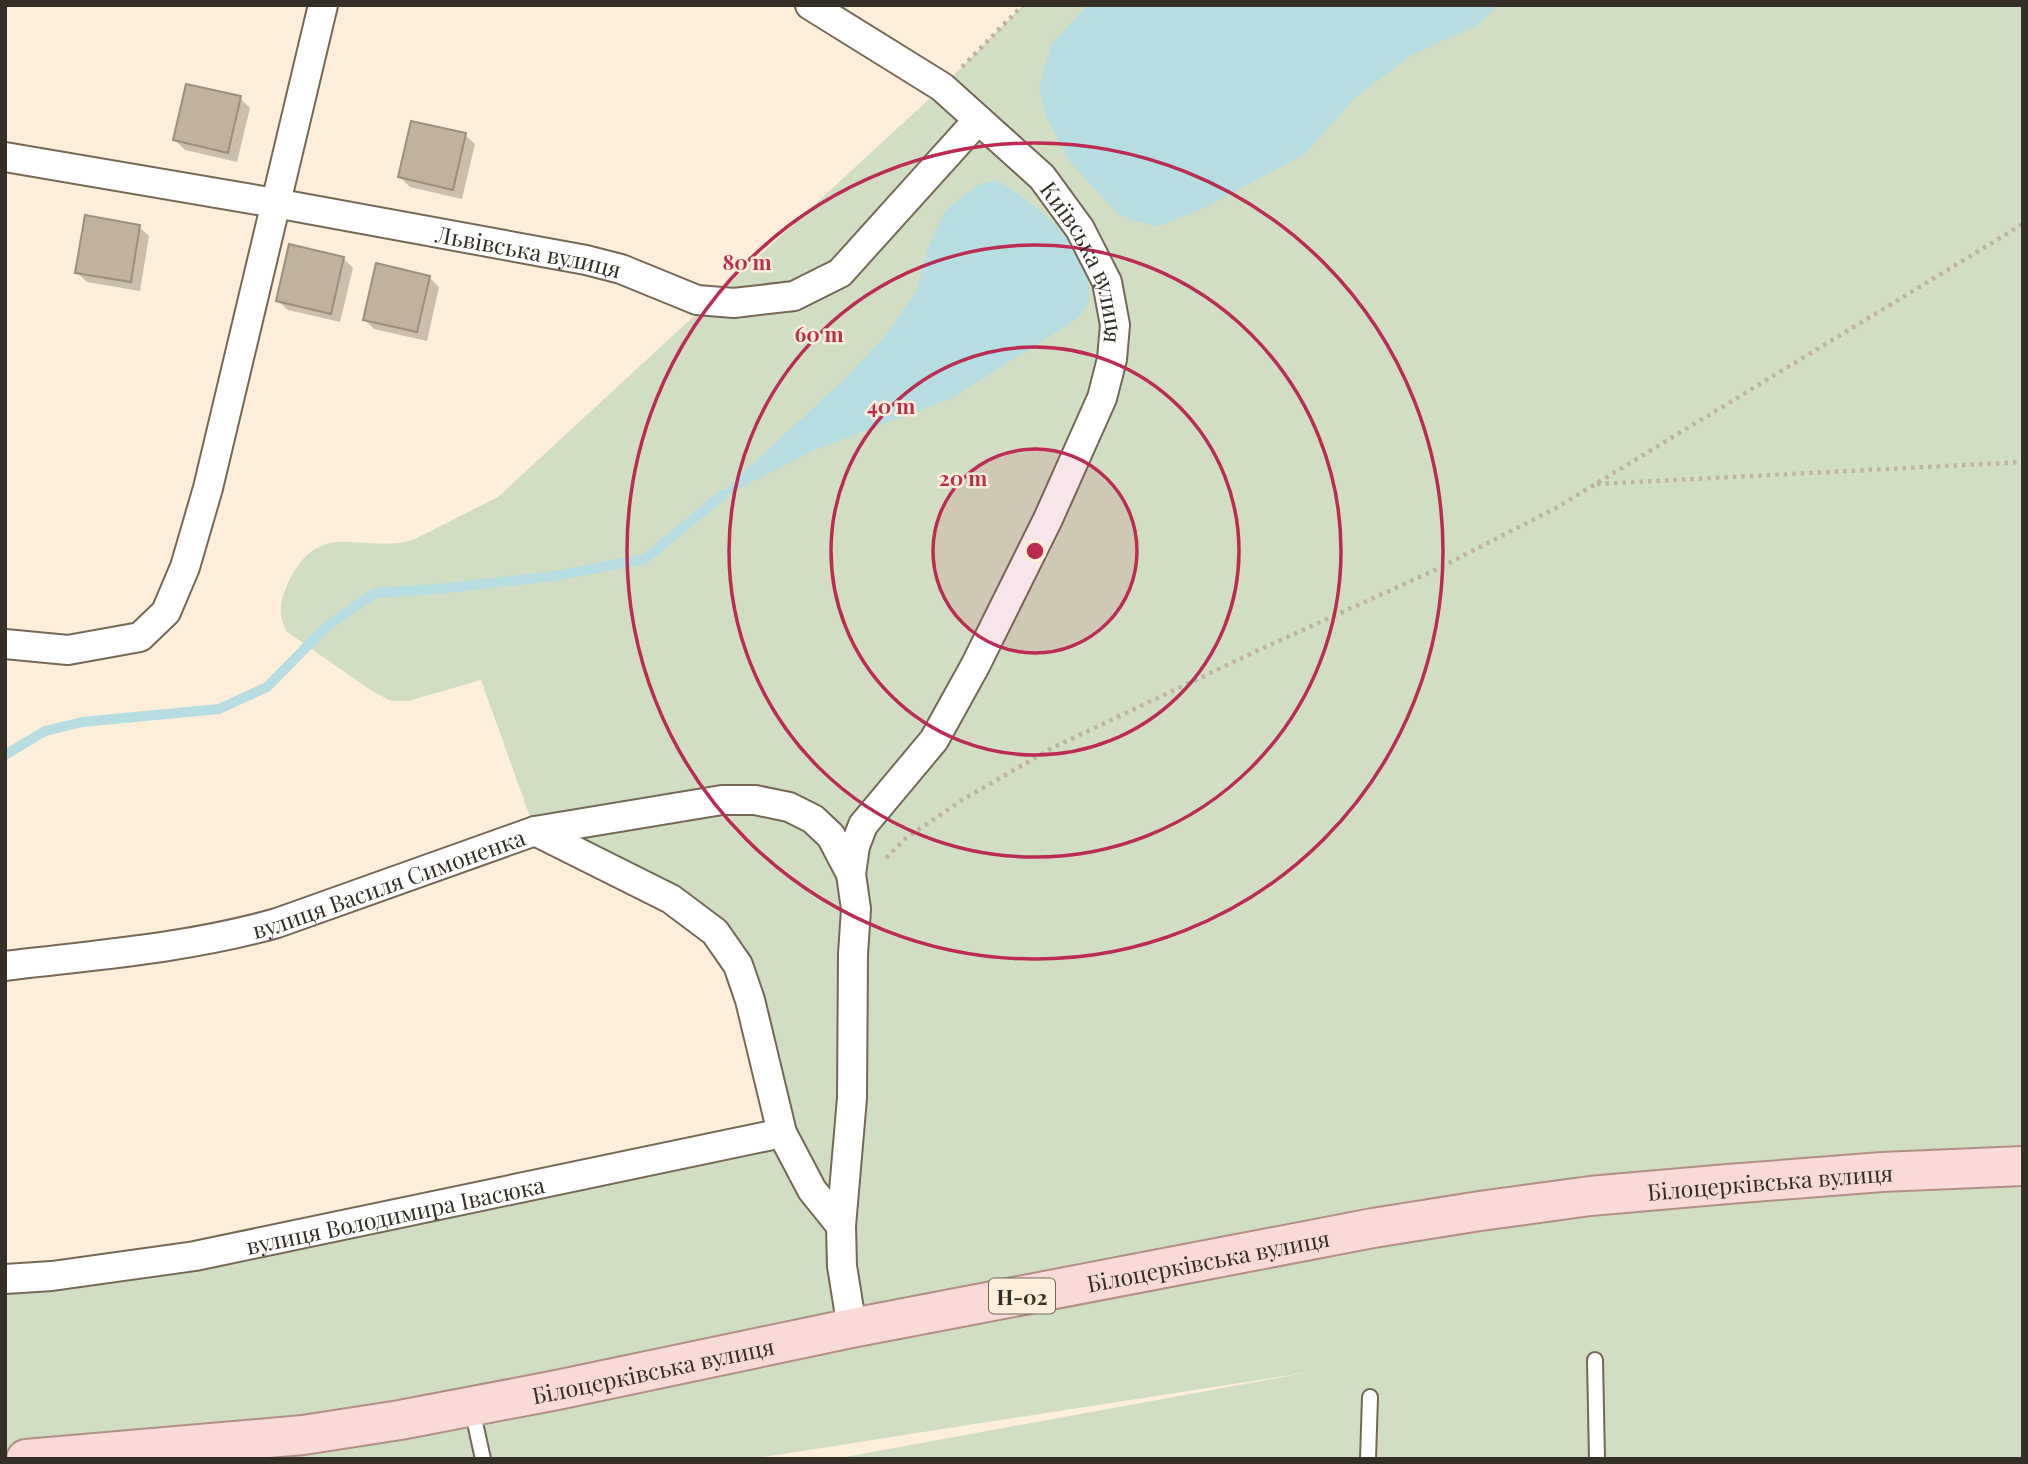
<svg xmlns="http://www.w3.org/2000/svg" width="2028" height="1464" font-family="'Playfair Display',serif">
  <style>
    .green { fill: #d2dec3 }
    .water { fill: #b5dde2 }
    .shadow { fill: #0003 }
    .lines { fill: none; stroke-linecap: round; stroke-linejoin: round }
    .stream { stroke: #b5dde2; stroke-width: 10 }
    .building { fill: #c0b29d; stroke: #9c8f7b; stroke-width: 2 }
    .service-casing { stroke: #756855; stroke-width: 18 }
    .minor-casing { stroke: #756855; stroke-width: 32 }
    .primary-casing { stroke: #b28f86; stroke-width: 42 }
    .path { stroke: #beb3a1; stroke-width: 4.5; stroke-dasharray: 3.5 5; stroke-linecap: butt }
    .service { stroke: #fff; stroke-width: 14 }
    .minor { stroke: #fff; stroke-width: 28 }
    .primary { stroke: #fadad6; stroke-width: 38 }
    .ring { fill: none; stroke: #bb2b52; stroke-width: 3.5 }
    .labels { text-anchor: middle; dominant-baseline: central; stroke-width: 5; stroke-linejoin: round; paint-order: stroke }
    .shield { fill: #fdefd9; stroke: #70695c; stroke-width: 2 }
    .shield-label { font-size: 21px; font-weight: bold; fill: #342f26 }
    .street-label { font-size: 23px; fill: #342f26; stroke: #fdefd9 }
    .centre { fill: #bb2b52; stroke: #fdefd9; stroke-width: 3.5 }
    .ring-label { font-size: 21px; text-anchor: middle; font-weight: bold; fill: #bb2b52; stroke: #fdefd9; stroke-width: 5; stroke-linejoin: round; paint-order: stroke }
  </style>
  <rect width="100%" height="100%" fill="#fdefd9"/>
  <path class="green" d="M1023,5H2023V1459H834L1310,1372L750,1459H5V1279L782,1133L715,932L535,831L481,680L408,701H391L372,691L287,632C277,613 280,600 289,581C321,516 361,555 413,540L498,497L942,87Z"/>
  <path class="water" d="M1088,5H1499L1477,25L1410,56L1355,98L1305,154L1202,209L1158,226L1137,222L1118,214L1070,162L1045,115L1039,86L1052,43Z
    M996,180C1014,190 1052,218 1064,235C1077,252 1095,284 1087,306C1085,311 1080,315 1077,319L952,398L814,450L711,503L846,377L885,336L916,292L929,245L945,211L976,186Z"/>
  <path class="shadow" d="M240,98L250,108L237,162L185,150L175,140Z
    M465,135L475,144L462,199L410,187L400,177Z
    M139,227L149,236L140,291L87,282L77,273Z
    M343,258L353,268L340,322L288,310L278,301Z
    M429,277L439,287L427,341L374,329L364,319Z"/>
  <g class="lines">
    <path class="stream" d="M5,755L45,731L82,722L219,709L267,687L328,625L375,593L437,589L555,576L645,559L722,495"/>
  </g>
  <path class="building" d="M186,84L241,96L228,153L173,140Z
    M411,121L466,133L453,190L398,177Z
    M85,215L140,225L131,282L75,273Z
    M289,244L344,257L331,314L276,301Z
    M376,263L430,276L417,332L363,320Z"/>
  <g class="lines">
    <g class="service-casing">
      <path id="service" d="M1595,1360L1597,1459
        M472,1409L483,1459
        M1368,1459L1370,1397"/>
    </g>
    <g class="minor-casing">
      <g id="minor">
        <path id="s1" d="M810,5L942,87L1042,177L1080,229L1107,282L1115,325L1112,359L1102,398L1048,519L975,666L934,740L863,825L855,846L851,874L856,909L853,954L852,1098L841,1226L842,1266L852,1328"/>
        <path id="s2" d="M5,157L275,203L586,260L621,269L697,300L734,303L794,296L840,273L978,120"/>
        <path d="M5,644L68,650L140,637L166,612L185,567L208,488L323,5"/>
        <path d="M535,831L722,800H755L789,807L813,819L831,836L851,874"/>
        <path id="s3" d="M5,966C96,955 189,948 277,923L535,831L671,899L715,932L738,965L750,1000L782,1133L812,1190L841,1226"/>
        <path id="s4" d="M5,1279L52,1276L195,1256L782,1133"/>
      </g>
    </g>
    <g class="primary-casing">
      <g id="primary">
        <path id="s5" d="M26,1459L303,1435L400,1420L557,1390L852,1328L1373,1228L1480,1211L1590,1196L1728,1184L1882,1172L2023,1166"/>
      </g>
    </g>
    <path class="path" d="M962,67L1023,5
      M1597,484L2023,462
      M886,858L905,839L962,800L1052,748L1261,649L1433,571L1556,508L2023,224"/>
    <use href="#service" class="service"/>
    <use href="#minor" class="minor"/>
    <use href="#primary" class="primary"/>
  </g>
  <circle cx="1035" cy="551" r="102" fill="#bb2b52" fill-opacity=".12"/>
  <g class="ring">
    <circle cx="1035" cy="551" r="102"/>
    <circle cx="1035" cy="551" r="204"/>
    <circle cx="1035" cy="551" r="306"/>
    <circle cx="1035" cy="551" r="408"/>
  </g>
  <g class="labels">
    <rect class="shield" x="989" y="1278.5" width="66" height="35" rx="5"/>
    <g class="shield-label">
      <text x="1022" y="1296">Н-02</text>
    </g>
    <g class="street-label">
      <text stroke="none"><textPath href="#s2" startOffset="532">Львівська вулиця</textPath></text>
      <text stroke="none"><textPath href="#s1" startOffset="387">Київська вулиця</textPath></text>
      <text stroke="none"><textPath href="#s3" startOffset="394">вулиця Василя Симоненка</textPath></text>
      <text stroke="none"><textPath href="#s5" startOffset="1768">Білоцерківська вулиця</textPath></text>
      <text stroke="none"><textPath href="#s4" startOffset="396">вулиця Володимира Івасюка</textPath></text>
      <text stroke="none"><textPath href="#s5" startOffset="1200">Білоцерківська вулиця</textPath></text>
      <text stroke="none"><textPath href="#s5" startOffset="634">Білоцерківська вулиця</textPath></text>
    </g>
  </g>
  <circle cx="1035" cy="551" r="10" class="centre"/>
  <g class="ring-label">
    <text x="747" y="270">80 m</text>
    <text x="819" y="342">60 m</text>
    <text x="891" y="414">40 m</text>
    <text x="963" y="486">20 m</text>
  </g>
  <rect width="2028" height="1464" fill="none" stroke="#342f26" stroke-width="14"/>
</svg>
